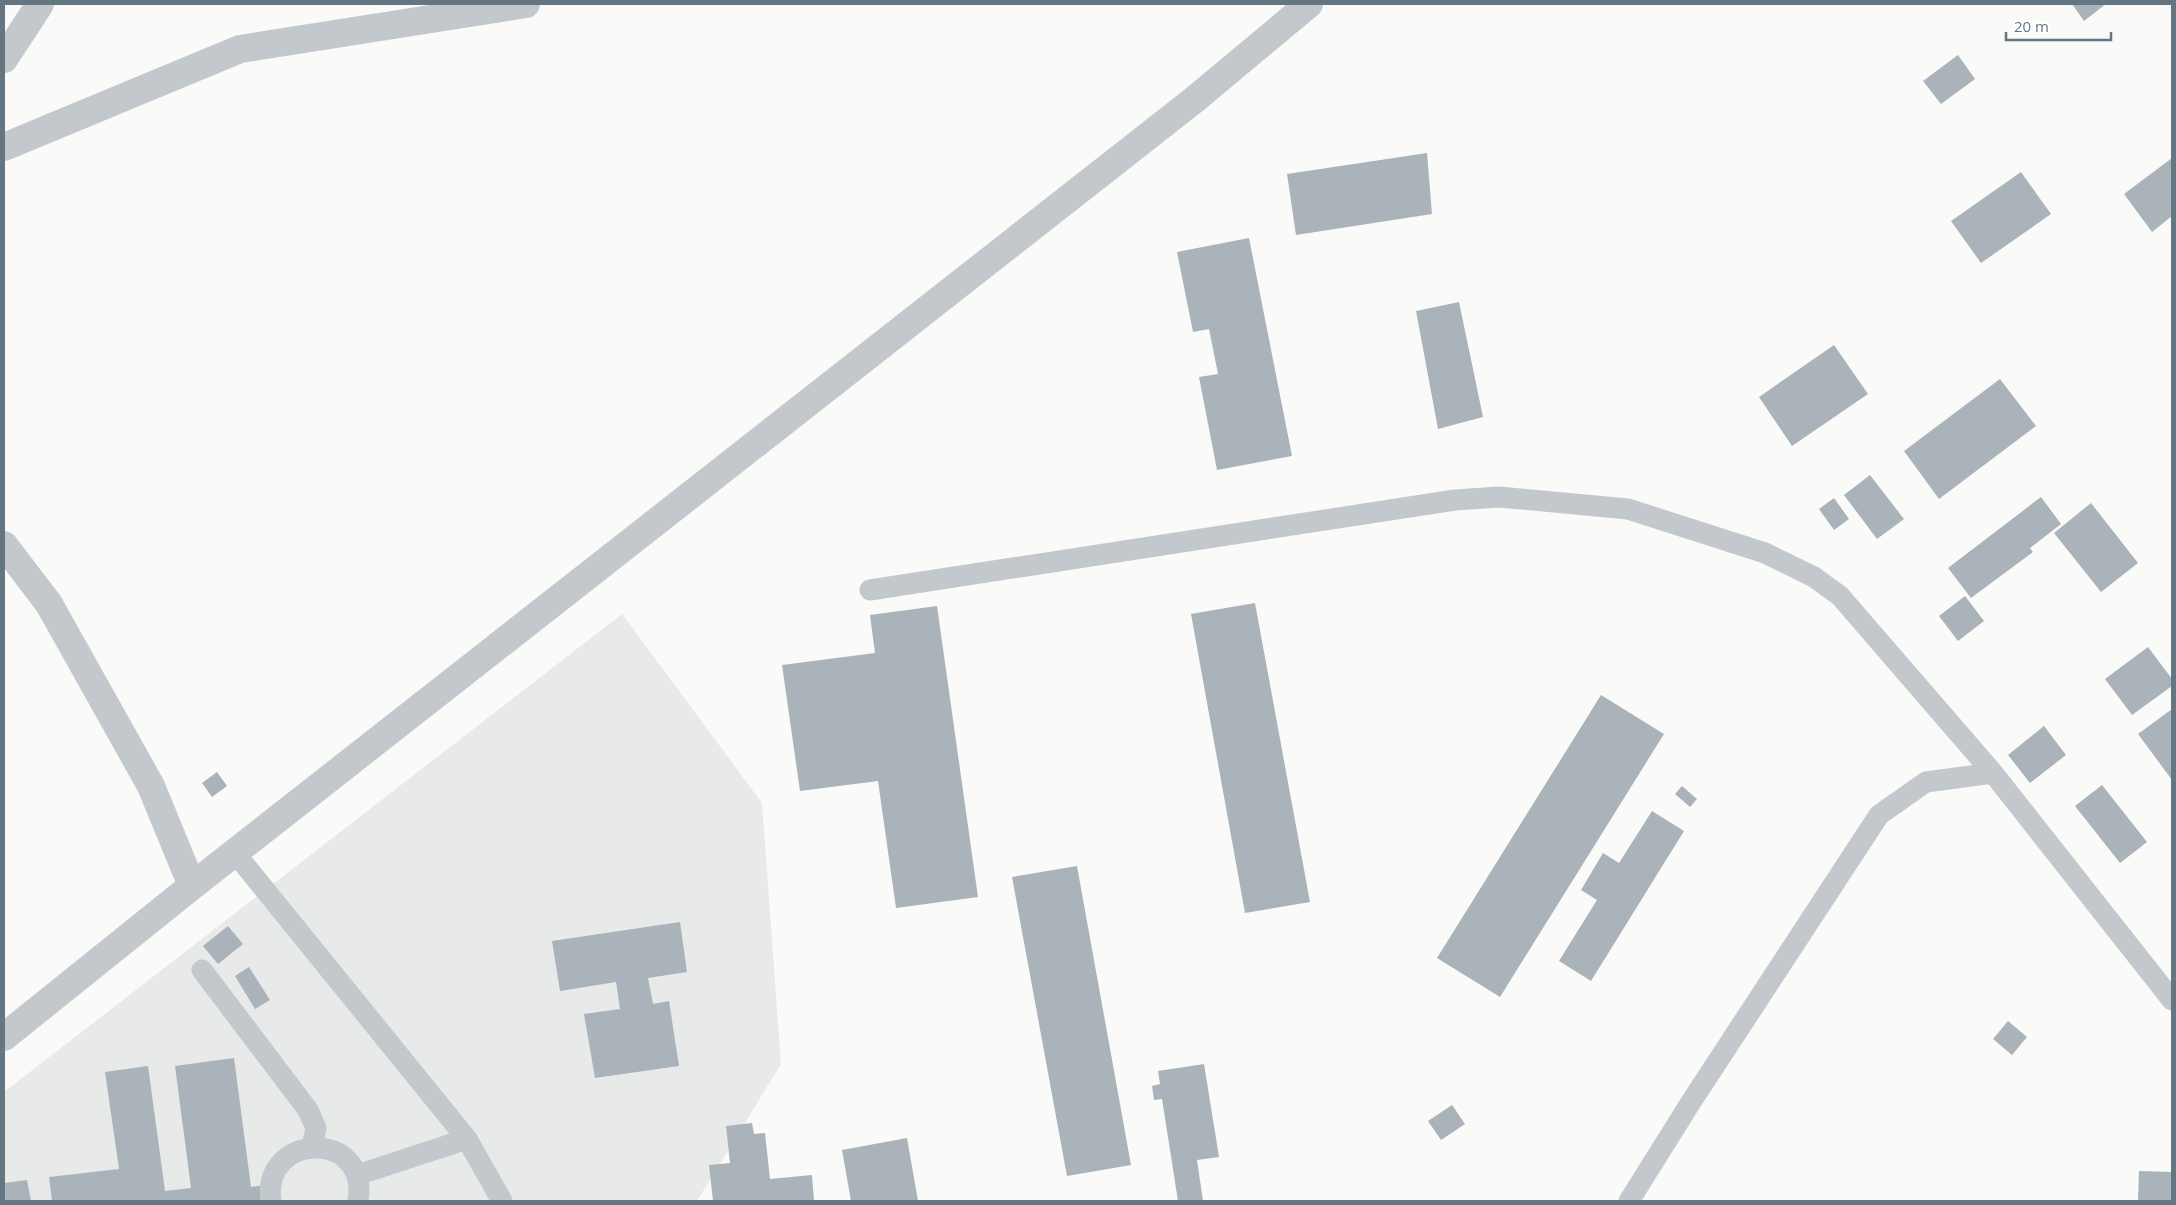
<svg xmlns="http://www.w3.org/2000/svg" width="2176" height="1205" font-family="'Open Sans',sans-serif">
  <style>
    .built { fill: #e8e9e9 }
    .building { fill: #aab3b9 }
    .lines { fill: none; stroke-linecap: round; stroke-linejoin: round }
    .lane { stroke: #c3c8cc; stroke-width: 21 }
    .street { stroke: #c3c8cc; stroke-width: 28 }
  </style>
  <rect width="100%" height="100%" fill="#fafaf8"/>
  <path class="built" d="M622,614L762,803L781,1064L697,1201H4V1092Z"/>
  <path class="building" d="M2072,4H2106L2084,21Z
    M1958,55L1975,79L1941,104L1923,81Z
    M1427,153L1432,214L1296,235L1287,174Z
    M2172,158V216L2152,232L2124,194Z
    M2021,172L2051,214L1981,263L1951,221Z
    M1249,238L1292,456L1217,470L1199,377L1218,374L1209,329L1193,332L1177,252Z
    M1459,302L1483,417L1438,429L1416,311Z
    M1834,345L1868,394L1792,446L1759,397Z
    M2000,379L2036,426L1939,499L1904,451Z
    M1870,475L1904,519L1877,539L1844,495Z
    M2041,497L2061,524L2030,548L2033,552L1971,598L1948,568Z
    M1834,498L1849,519L1834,530L1819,509Z
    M2091,503L2138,563L2101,592L2054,533Z
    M1965,596L1984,621L1958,641L1939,616Z
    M1255,603L1310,902L1245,913L1191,614Z
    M937,606L978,897L896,908L878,781L800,791L782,665L875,653L870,615Z
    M2148,647L2172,679V686L2132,715L2105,679Z
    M1601,695L1664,734L1500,997L1437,958Z
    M2172,709V780L2138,734Z
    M2044,726L2066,755L2030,783L2008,755Z
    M217,772L227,786L212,797L202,783Z
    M2102,785L2147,842L2120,863L2075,806Z
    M1682,786L1697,799L1690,807L1675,794Z
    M1652,811L1684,831L1591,981L1559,961L1597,900L1581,890L1603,853L1619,863Z
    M1077,866L1131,1165L1067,1176L1012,877Z
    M680,922L687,972L648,978L653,1004L669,1001L679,1066L595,1078L584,1014L620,1009L616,982L560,991L552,941Z
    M228,926L243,944L218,964L203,946Z
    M249,967L270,1000L255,1009L235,976Z
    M2008,1021L2027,1037L2012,1055L1993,1039Z
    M234,1058L251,1187L266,1185L268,1201H52L49,1177L119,1169L105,1072L148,1066L165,1191L191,1188L175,1066Z
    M1204,1064L1219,1157L1197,1160L1203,1201H1178L1162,1099L1154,1100L1152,1086L1160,1084L1158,1071Z
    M1452,1105L1465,1124L1441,1140L1428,1121Z
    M752,1123L754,1134L765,1133L770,1179L812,1175L814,1201H713L709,1165L730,1163L726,1126Z
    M907,1138L918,1201H851L842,1150Z
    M2139,1171L2172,1172V1201H2138Z
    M27,1180L31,1201H4V1183Z"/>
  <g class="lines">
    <path class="lane" d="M870,590L1455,500L1499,497L1628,509L1765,553L1814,577L1840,596L1993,773L2172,1000
      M235,853L467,1139L502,1201
      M202,970L308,1110L316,1128L312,1147
      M357,1175L467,1139
      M271,1201C261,1132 370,1129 358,1201
      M1629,1201L1691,1102L1879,815L1926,782L1993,773"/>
    <path class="street" d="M4,59L40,4
      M4,147L240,49L526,4
      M4,545L49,604L151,786L192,886
      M4,1037L192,886L1194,100L1309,4"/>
  </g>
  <rect width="2176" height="1205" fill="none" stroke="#657683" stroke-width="10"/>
  <path d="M2006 32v8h105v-8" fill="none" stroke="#657683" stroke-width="2.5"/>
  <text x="2014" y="32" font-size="15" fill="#657683" stroke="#ffffff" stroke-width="4" paint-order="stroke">20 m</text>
</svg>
